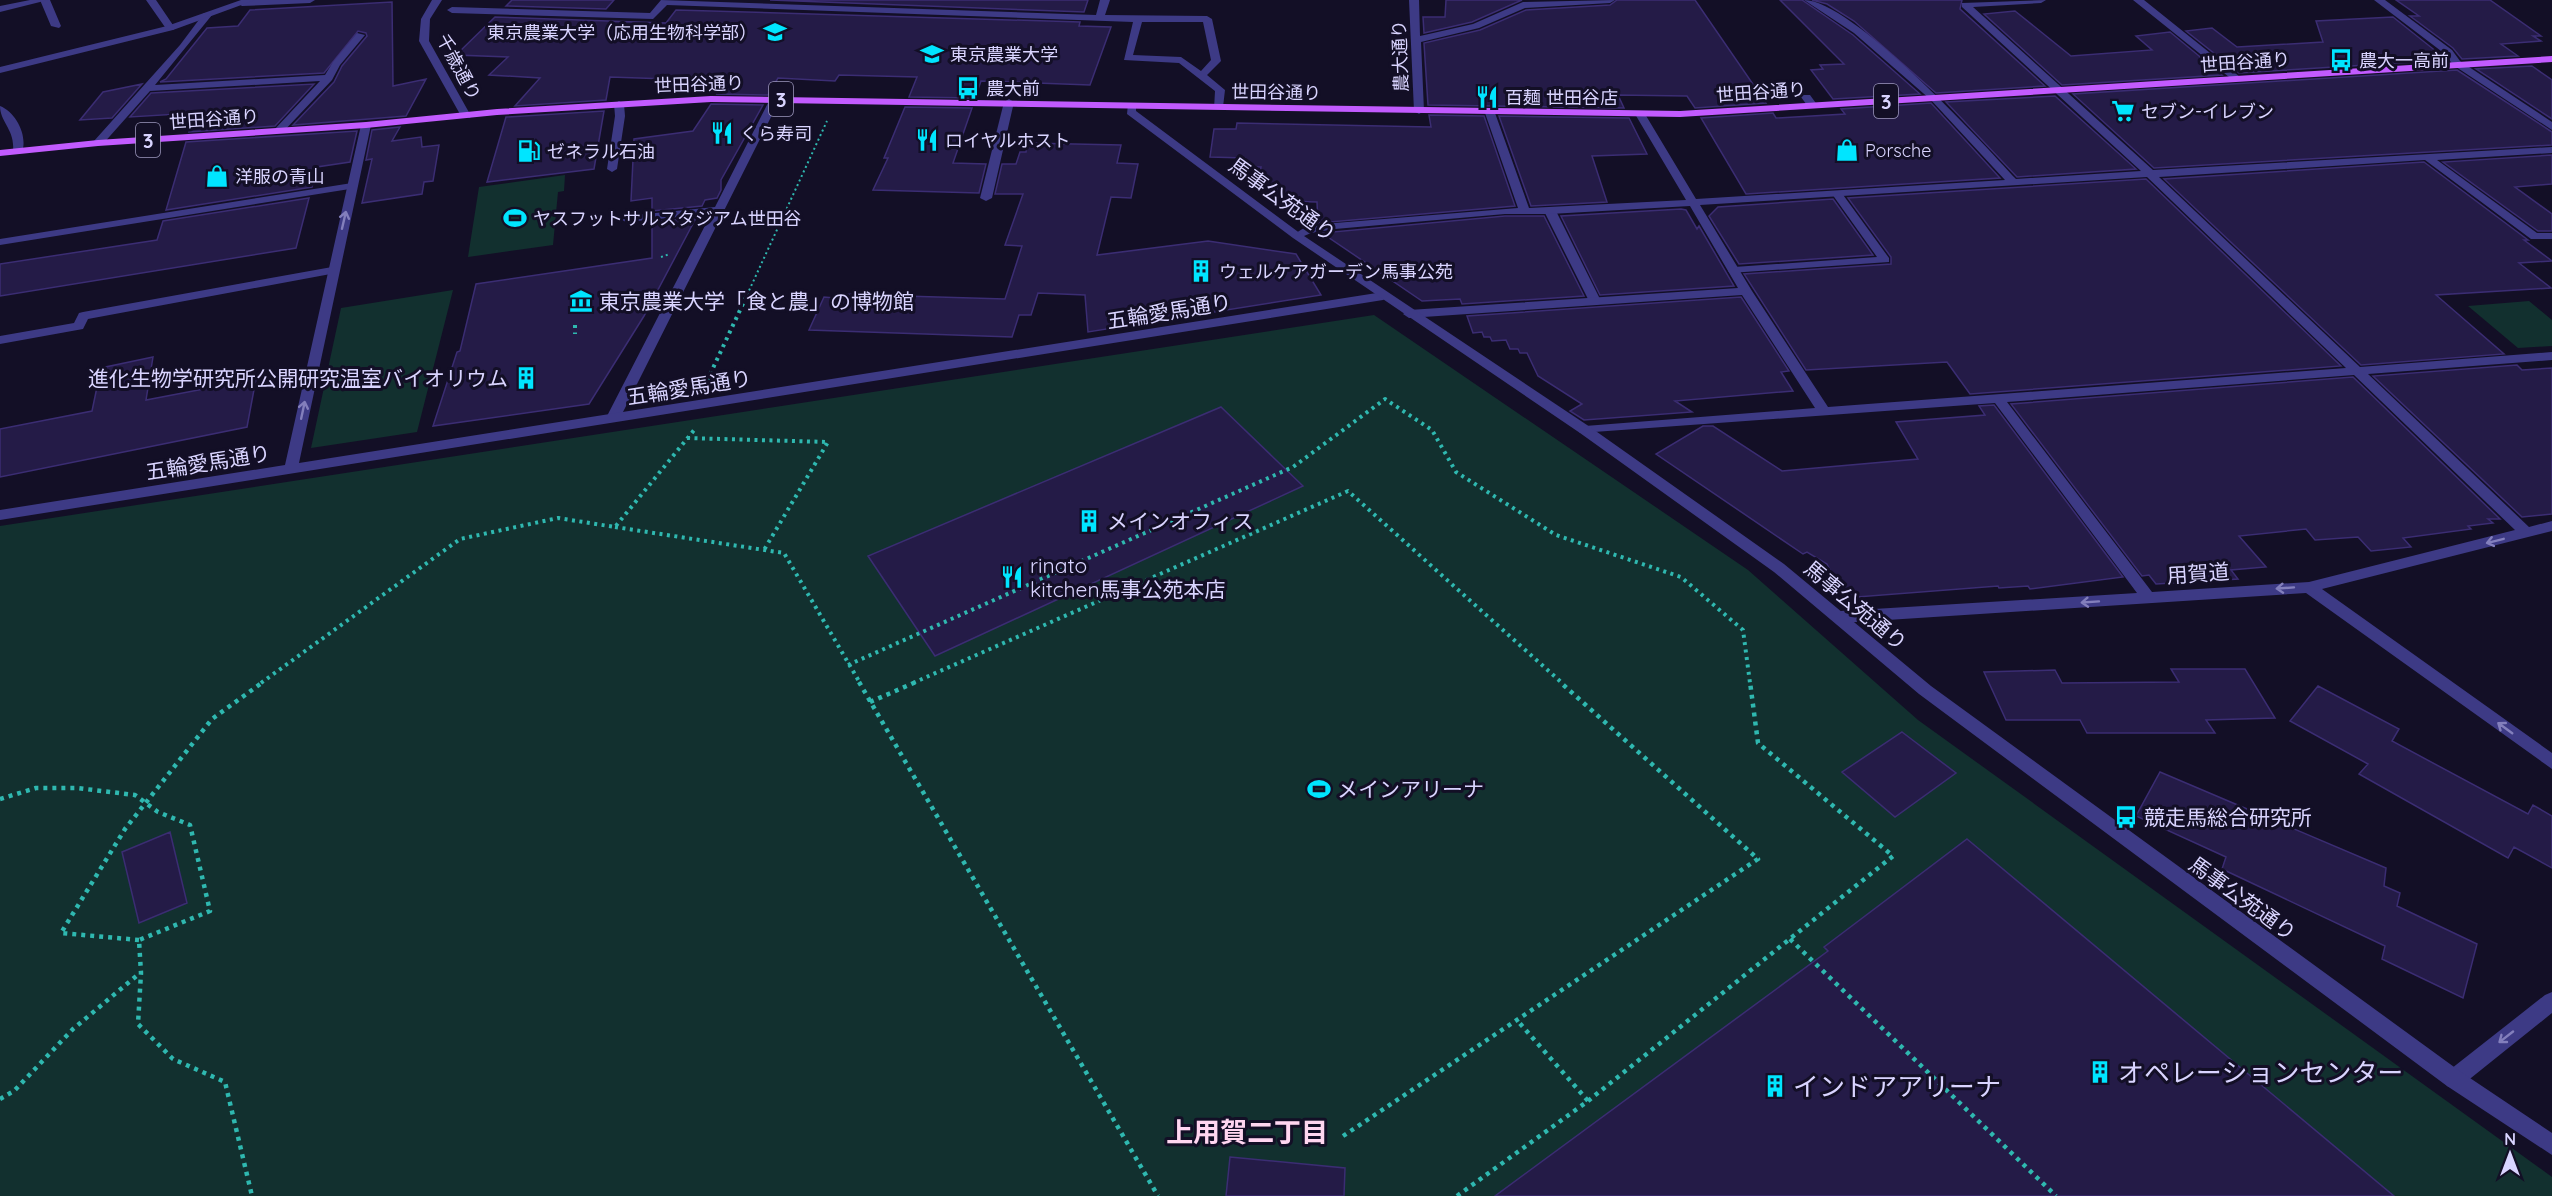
<svg xmlns="http://www.w3.org/2000/svg" width="2552" height="1196" font-family="Quicksand,'Noto Sans JP',sans-serif">
  <style>
    .green { fill: #12302f }
    .building { fill: #241b47; stroke: #3b2d73; stroke-width: 1.5 }
    .lines { fill: none; stroke-linecap: round; stroke-linejoin: round }
    .path-far2 { stroke: #2fb8b0; stroke-width: 2; stroke-dasharray: 2 3; stroke-linecap: butt }
    .path-far1 { stroke: #2fb8b0; stroke-width: 4; stroke-dasharray: 3 4.5; stroke-linecap: butt }
    .path { stroke: #2fb8b0; stroke-width: 4.5; stroke-dasharray: 4 5; stroke-linecap: butt }
    .service { fill: #3d3a85; fill-rule: evenodd }
    .minor { fill: #3d3a85; fill-rule: evenodd }
    .tertiary { fill: #3d3a85; fill-rule: evenodd }
    .primary { fill: #c25bff; fill-rule: evenodd }
    .oneway { stroke: #837fbc }
    .labels { text-anchor: middle; dominant-baseline: central; stroke-width: 6; stroke-linejoin: round; paint-order: stroke }
    .far-poi-label { font-size: 18px; fill: #d9d4ff; stroke: #130f26; text-anchor: start }
    .far-street-label { font-size: 18px; fill: #d9d4ff; stroke: #130f26 }
    .shield { fill: #130f26; stroke: #9e99be; stroke-width: 1.5 }
    .shield-label { font-size: 20px; font-weight: bold; fill: #d9d4ff }
    .street-label { font-size: 21px; fill: #d9d4ff; stroke: #130f26 }
    .poi-label { font-size: 21px; fill: #d9d4ff; stroke: #130f26; text-anchor: start }
    .near-poi-label { font-size: 26px; fill: #d9d4ff; stroke: #130f26; text-anchor: start }
    .near-neighbourhood-label { font-size: 27px; font-weight: bold; fill: #ffd6f0; stroke: #130f26 }
  </style>
  <rect width="100%" height="100%" fill="#130f26"/>
  <path class="green" d="M565,175L564,191L558,192L553,245L468,257L479,187Z
    M453,290L417,432L311,448L341,308Z
    M2529,301L2552,320V346L2518,348L2468,306Z
    M1374,315L1748,570L1918,720L2552,1177V1196H0V526Z"/>
  <path class="building" d="M512,0H614L606,9L506,6Z
    M770,0H1088L1084,12Z
    M1446,0H1522L1472,22L1424,33L1423,17H1445Z
    M1617,0H1695L1766,103L1695,108L1687,96L1618,95L1624,108L1428,105L1424,43L1480,30L1526,10L1610,5Z
    M1780,0H1802L1853,35L1920,94L1833,99L1811,70L1823,69L1820,65L1844,64Z
    M1812,0H1962L1960,9L2045,86L1936,93L1854,21L1827,4Z
    M2396,0H2490L2541,36H2533L2541,41L2501,44L2518,56L2462,59L2453,48L2410,16H2419Z
    M392,2L393,86L426,79L406,116L293,125L334,82L342,66L367,36L366,33L358,31L324,73L160,82L166,79L207,28L238,26L250,10Z
    M676,10L1080,22L1079,26L1111,27L1090,85L981,81L975,98L909,97L917,77L839,75L835,81L778,78L768,95L717,94L726,81L610,77L606,100L515,106L540,78L489,75L508,57L456,55L495,17L666,23Z
    M2015,11L2071,56L2152,50L2136,36L2170,32L2222,75L2062,85L1984,14Z
    M2393,17L2447,60L2239,73L2186,31L2212,28L2237,47L2323,42L2316,21Z
    M2532,66L2552,80V119L2476,69Z
    M2457,70L2552,132V145L2154,168L2073,94Z
    M142,84L112,118L80,120L103,92Z
    M314,84L275,126L189,132L195,113L130,117L151,93Z
    M2055,96L2136,169L2017,177L1946,102Z
    M1931,103L2000,178L1746,194L1701,118L1773,113L1776,118L1845,114L1841,109Z
    M711,104L763,105L721,180V190L717,198L705,200L702,206L652,211V198L631,201L634,139L693,131Z
    M905,107L972,108L953,163L986,164L979,193L873,190L888,158H884Z
    M604,111L594,169L487,182L506,117Z
    M1429,115L1484,116L1515,206L1318,223L1317,202L1282,201L1283,194H1270V189H1258L1261,167H1244L1245,158L1210,157L1214,129H1236L1237,123L1431,127Z
    M1499,116L1629,118L1647,154L1592,156L1607,202L1531,206Z
    M400,127L392,141L421,137L422,147L439,145L433,181L424,182L422,194L362,203L372,159L366,160L372,130Z
    M357,131L350,162L317,167L312,187L166,210L186,142Z
    M1027,143L1121,145L1117,163L1138,164L1131,198L1111,197L1097,255L1208,241L1296,254L1321,295L1088,332L1085,295L1038,293L1031,315H1019L1012,337L809,330L824,297L835,298L837,294L1005,299L1022,246L1005,245L1023,194H995L1002,164H1016L1020,152H1026Z
    M2552,155V184L2515,187L2552,214V231H2538L2443,162Z
    M2424,162L2528,240H2524L2552,261L2519,263L2551,288L2436,295L2504,354L2361,365L2164,179Z
    M2146,179L2341,366L1970,394L1947,362L1806,370L1744,274L1891,264V257L1848,198Z
    M309,198L296,248L0,296V264L157,240L163,221Z
    M1833,199L1873,255L1739,264L1709,216L1718,207Z
    M1681,209L1686,210L1697,229L1699,226L1734,286L1600,295L1561,216Z
    M1505,216H1544L1584,296L1462,304L1460,299L1422,301L1322,233Z
    M696,218L644,316L589,404L433,426L457,352L460,351L476,284L652,258V222Z
    M1741,297L1789,371L1781,372L1793,391L1675,401L1692,412L1584,420L1570,411L1582,404L1538,376L1527,353H1520L1518,349H1510L1506,340L1492,341L1490,337H1484L1482,332L1473,333L1467,316Z
    M153,357L146,400L256,379L247,427L0,477V429L92,411L101,368Z
    M2517,365L2522,370L2552,368V514L2522,517L2373,376Z
    M2353,377L2500,519H2488L2493,523L2468,526L2471,529L2403,538L2411,547L2371,551L2358,537L2315,540L2306,529L2239,536L2266,567L2231,570L2238,579L2156,584L2149,575L2142,576L2011,404Z
    M1994,405L2123,577L2030,589L2028,586L1999,588L1998,586L1844,598L1827,564L1807,552L1803,554L1656,454L1703,426H1713L1782,471L1918,459L1896,422L1985,415L1979,406Z
    M1221,407L1303,486L935,656L868,556Z
    M2171,669H2245L2275,718L2206,720L2215,733H2087L2080,720H2006L1984,672L2055,670L2062,683L2179,682Z
    M2318,686L2399,729L2392,741L2528,814L2533,805L2552,816V868L2514,847L2508,858L2359,774L2368,764L2290,721Z
    M1902,732L1956,773L1895,817L1842,772Z
    M2160,772L2386,868L2384,886L2400,893L2397,906L2477,944L2463,998L2382,959L2385,946L2222,869L2226,857L2136,816Z
    M170,832L187,903L139,923L122,852Z
    M1967,839L2394,1196H1495L1828,951L1824,947Z
    M1230,1157L1345,1168L1344,1196H1226Z"/>
  <g class="lines">
    <path class="path-far2" d="M661,257L670,254
      M747,295L827,121"/>
    <path class="path-far1" d="M575,325V334
      M707,381L748,293
      M687,438L828,442L764,550
      M615,527L784,553L860,683
      M848,665L1293,467L1385,399L1432,430L1456,472L1556,535L1681,577L1743,630L1750,683
      M261,683L460,539L558,518L615,527L695,429
      M913,683L1348,491L1562,683"/>
    <path class="path" d="M859,682L1158,1196
      M870,702L916,682
      M0,799L36,788H77L135,795L158,812L190,825L210,911L139,940L141,973L138,1024L173,1059L225,1082L252,1196
      M1790,939L2056,1196
      M139,940L61,933L125,829L212,719L263,682
      M0,1099L14,1091L73,1029L140,973
      M1588,1101L1893,856L1758,743L1750,682
      M1343,1136L1758,859L1560,682
      M1457,1196L1588,1101L1517,1020"/>
    <path class="service" d="M40,0H50L61,26L59,28L51,26Z
      M146,0H156L175,28L173,30H167Z
      M248,0H315L310,3L242,6L237,3Z
      M661,0L1096,15L1100,0H1110L1105,15L1207,16L1212,19L1221,61L1207,75L1225,90L1223,107L1214,109L1215,91L1179,63L1124,60L1133,22L667,5L653,19L452,13L447,10L452,7L650,13ZM1142,22H1203L1211,60L1201,71L1181,57L1133,55Z
      M204,13L212,15L155,85L325,75L333,62L357,33L365,35L340,65L332,80L282,133L273,131L320,81L150,91L102,145H94V141L180,45Z
      M1802,95H1810L1818,106L1817,108H1809L1801,97Z
      M771,97L780,99L620,418L613,422L608,421L606,418L711,214L626,222L620,219L626,216L715,207Z
      M1009,99L1014,102L992,198L986,201L980,198L1004,102Z
      M619,101L624,104L625,116L617,169L612,172L607,169L615,116L614,104Z
      M352,183L356,184V188L0,245V239Z
      M1837,191L1841,192L1889,258V262L1730,273L1728,271L1734,267L1877,257L1832,194Z
      M1550,208L1556,211L1601,301L1599,304L1595,305L1589,301L1544,211Z
      M332,267L338,271L336,273L88,319L83,329L0,344V336L74,323L79,313L83,312Z"/>
    <path class="minor" d="M30,0H48L0,12V6Z
      M241,0H255L173,30L0,73V67L167,26Z
      M1409,0H1419L1420,36L1473,24L1523,2L1615,0L1610,3L1525,8L1479,28L1421,42L1424,111L1419,114L1414,111Z
      M1804,0C1852,0 1981,141 2016,179L2141,171L1962,7V3L2046,0L2041,3L1973,7L2153,170L2552,147V153L2437,160L2537,233H2552V239H2531L2425,160L2159,177L2360,367L2552,352V360L2368,374L2529,527L2552,521V531L2322,589L2552,753V769L2306,593L1841,623L1836,621L1833,617L1836,613L1841,611L2137,593L1995,403L1580,433L1578,430L1580,427L1585,426L1815,408L1742,295L1409,318L1403,314L1409,310L1738,288L1690,206L1550,214H1505L1335,229L1311,233L1297,239L1291,236L1304,228L1335,223L1518,208L1485,113L1490,110L1495,113L1529,208L1686,200L1635,114L1640,111L1645,114L1696,199L2005,180L1931,100L1854,33ZM2147,177L2346,368L1828,407L1752,291L1700,205ZM2354,375L2515,530L2309,582L2152,592L2007,402Z
      M2133,0H2144L2240,77V81H2234Z
      M2374,0H2385L2452,50L2460,61L2552,122V130L2453,65L2445,54Z
      M0,106C16,112 28,136 22,152L13,150C15,130 0,122 0,106Z
      M366,122L371,125L299,463L1383,292L1389,296L1383,300L0,520V510L285,465L361,125Z
      M2552,992V1013L2461,1086L2454,1089L2447,1086L2444,1079L2447,1072L2545,995Z"/>
    <path class="tertiary" d="M432,0H442L430,19L429,41L471,116L470,118L461,116L419,41L421,19Z
      M1128,104H1136V111L1301,234L1590,427L1784,564L1931,686L2461,1072L2552,1133V1155L2447,1086L1919,694L1774,572L1580,433L1293,238L1127,114Z"/>
    <path class="primary" d="M2552,56V62L1680,117L711,102L497,115L366,128L98,146L0,156V150L98,140L366,122L497,109L711,96L1680,111Z"/>
  </g>
  <defs><path id="oneway-shaft" d="M-6 0H5M1.5-3L5.5 0L1.5 3" fill="none" stroke-width="1.6" stroke-linecap="round" stroke-linejoin="round" transform="scale(1.5)"/></defs>
  <g class="oneway">
    <use href="#oneway-shaft" transform="translate(344 220) rotate(-77)"/>
    <use href="#oneway-shaft" transform="translate(303 410) rotate(-78)"/>
    <use href="#oneway-shaft" transform="translate(2495 541) rotate(166)"/>
    <use href="#oneway-shaft" transform="translate(2285 588) rotate(176)"/>
    <use href="#oneway-shaft" transform="translate(2090 602) rotate(176)"/>
    <use href="#oneway-shaft" transform="translate(2505 728) rotate(-144)"/>
    <use href="#oneway-shaft" transform="translate(2506 1037) rotate(142)"/>
  </g>
  <defs>
    <g id="university-bare" transform="scale(1.8)"><path d="M0-5L7-2L0 1L-7-2ZM-4 1L0 2.5L4 1V4Q0 6-4 4Z" fill="#00e5ff" stroke="#130f26" stroke-width="2.5" paint-order="stroke"/></g>
    <g id="bus-bare" transform="scale(1.8)"><path d="M-5-6H5V4H4V6H2V4H-2V6H-4V4H-5ZM-3.5-4V0h7V-4ZM-3.5 1.2v1.5H-2V1.2ZM2 1.2v1.5H3.5V1.2Z" fill="#00e5ff" stroke="#130f26" stroke-width="2.5" paint-order="stroke"/></g>
    <g id="restaurant-bare" transform="scale(1.8)"><path d="M-5-6h1v4h1v-4h1v4h1v-4h1v5L-1.5 .5V6h-2V.5L-5-1ZM5-6V6H3V1.5H1.5Q1.5-4 5-6Z" fill="#00e5ff" stroke="#130f26" stroke-width="2.5" paint-order="stroke"/></g>
    <g id="supermarket-bare" transform="scale(1.8)"><path d="M-6-5.5h2.5l.6 2H6L4.5 2H-2.5L-4.4-4H-6ZM-1.5 3.2a1.3 1.3 0 1 0 .1 0ZM3 3.2a1.3 1.3 0 1 0 .1 0Z" fill="#00e5ff" stroke="#130f26" stroke-width="2.5" paint-order="stroke"/></g>
    <g id="shop-bare" transform="scale(1.8)"><path d="M-5-2.5h2.3a2.7 3.5 0 0 1 5.4 0H5L5.5 6h-11ZM-1.5-2.5h3a1.5 2.3 0 0 0-3 0Z" fill="#00e5ff" stroke="#130f26" stroke-width="2.5" paint-order="stroke"/></g>
    <g id="fuel-bare" transform="scale(1.8)"><path d="M-5.5-6h7V0h2V4h1.3V-2.5L3-4.5l.8-.8L6-3V5H2.5V1h-1V6h-7ZM-4.2-4.7v3.2H.2V-4.7Z" fill="#00e5ff" stroke="#130f26" stroke-width="2.5" paint-order="stroke"/></g>
    <g id="stadium-bare" transform="scale(1.8)"><path d="M0-5a6.5 5 0 1 0 0 10a6.5 5 0 1 0 0-10ZM-3.5-1.8h7v3.6h-7Z" fill="#00e5ff" stroke="#130f26" stroke-width="2.5" paint-order="stroke"/></g>
    <g id="building-bare" transform="scale(1.8)"><path d="M-4-6H4V6H1V3H-1V6H-4ZM-2.5-4.3h1.7v1.8h-1.7ZM.8-4.3h1.7v1.8H.8ZM-2.5-1h1.7V.8h-1.7ZM.8-1h1.7V.8H.8Z" fill="#00e5ff" stroke="#130f26" stroke-width="2.5" paint-order="stroke"/></g>
    <g id="museum-bare" transform="scale(1.8)"><path d="M0-6L6-3V-2H-6V-3ZM-5-1h2V3h-2ZM-1-1h2V3h-2ZM3-1h2V3H3ZM-6 4H6V6H-6Z" fill="#00e5ff" stroke="#130f26" stroke-width="2.5" paint-order="stroke"/></g>
  </defs>
  <g fill-rule="evenodd">
    <use href="#university-bare" x="775" y="32"/>
    <use href="#university-bare" x="932" y="54"/>
    <use href="#bus-bare" x="2341" y="60"/>
    <use href="#bus-bare" x="968" y="88"/>
    <use href="#restaurant-bare" x="1487" y="97"/>
    <use href="#supermarket-bare" x="2123" y="111"/>
    <use href="#restaurant-bare" x="722" y="133"/>
    <use href="#restaurant-bare" x="927" y="140"/>
    <use href="#shop-bare" x="1847" y="150"/>
    <use href="#fuel-bare" x="529" y="151"/>
    <use href="#shop-bare" x="217" y="176"/>
    <use href="#stadium-bare" x="515" y="218"/>
    <use href="#building-bare" x="1201" y="271"/>
    <use href="#museum-bare" x="581" y="301"/>
    <use href="#building-bare" x="526" y="378"/>
    <use href="#building-bare" x="1089" y="521"/>
    <use href="#restaurant-bare" x="1012" y="577"/>
    <use href="#stadium-bare" x="1319" y="789"/>
    <use href="#bus-bare" x="2126" y="817"/>
    <use href="#building-bare" x="2100" y="1072"/>
    <use href="#building-bare" x="1775" y="1086"/>
  </g>
  <g class="labels">
    <g class="far-poi-label">
      <text x="757" y="32" text-anchor="end">東京農業大学（応用生物科学部）</text>
      <text x="950" y="54">東京農業大学</text>
      <text x="2359" y="60">農大一高前</text>
      <text x="986" y="88">農大前</text>
      <text x="1505" y="97">百麺 世田谷店</text>
      <text x="2141" y="111">セブン-イレブン</text>
      <text x="740" y="133">くら寿司</text>
      <text x="945" y="140">ロイヤルホスト</text>
      <text x="1865" y="150">Porsche</text>
      <text x="547" y="151">ゼネラル石油</text>
      <text x="235" y="176">洋服の青山</text>
      <text x="533" y="218">ヤスフットサルスタジアム世田谷</text>
      <text x="1219" y="271">ウェルケアガーデン馬事公苑</text>
    </g>
    <g class="far-street-label">
      <text transform="translate(1400 56) rotate(-92)">農大通り</text>
      <text transform="translate(2245 62) rotate(-4)">世田谷通り</text>
      <text transform="translate(459 67) rotate(62)">千歳通り</text>
      <text transform="translate(699 84) rotate(-2)">世田谷通り</text>
      <text transform="translate(1276 92) rotate(1)">世田谷通り</text>
      <text transform="translate(1761 92) rotate(-4)">世田谷通り</text>
      <text transform="translate(214 119) rotate(-4)">世田谷通り</text>
    </g>
    <g class="shield">
      <rect x="769" y="82" width="24" height="34" rx="4.5"/>
      <rect x="1874" y="84" width="24" height="34" rx="4.5"/>
      <rect x="136" y="123" width="24" height="34" rx="4.5"/>
    </g>
    <g class="shield-label">
      <text x="781" y="99">3</text>
      <text x="1886" y="101">3</text>
      <text x="148" y="140">3</text>
    </g>
    <g class="street-label">
      <text transform="translate(1283 199) rotate(36)">馬事公苑通り</text>
      <text transform="translate(1169 311) rotate(-9)">五輪愛馬通り</text>
      <text transform="translate(689 387) rotate(-9)">五輪愛馬通り</text>
      <text transform="translate(208 462) rotate(-9)">五輪愛馬通り</text>
      <text transform="translate(2198 573) rotate(-4)">用賀道</text>
      <text transform="translate(1856 605) rotate(40)">馬事公苑通り</text>
      <text transform="translate(2243 898) rotate(36)">馬事公苑通り</text>
    </g>
    <g class="poi-label">
      <text x="599" y="301">東京農業大学「食と農」の博物館</text>
      <text x="508" y="378" text-anchor="end">進化生物学研究所公開研究温室バイオリウム</text>
      <text x="1107" y="521">メインオフィス</text>
      <text x="1030" y="565">rinato<tspan x="1030" dy="24">kitchen馬事公苑本店</tspan></text>
      <text x="1337" y="789">メインアリーナ</text>
      <text x="2144" y="817">競走馬総合研究所</text>
    </g>
    <g class="near-poi-label">
      <text x="2118" y="1072">オペレーションセンター</text>
      <text x="1793" y="1086">インドアアリーナ</text>
    </g>
    <g class="near-neighbourhood-label">
      <text x="1247" y="1132">上用賀二丁目</text>
    </g>
  </g>
  <g transform="translate(2510 1154)" stroke="#130f26" stroke-width="4.5" paint-order="stroke">
  <path d="M0-4.5L10 22L0 15L-10 22Z" fill="#d9d4ff"/>
  <text y="-9" font-size="16" font-weight="bold" text-anchor="middle" fill="#d9d4ff">N</text>
  </g>
</svg>
